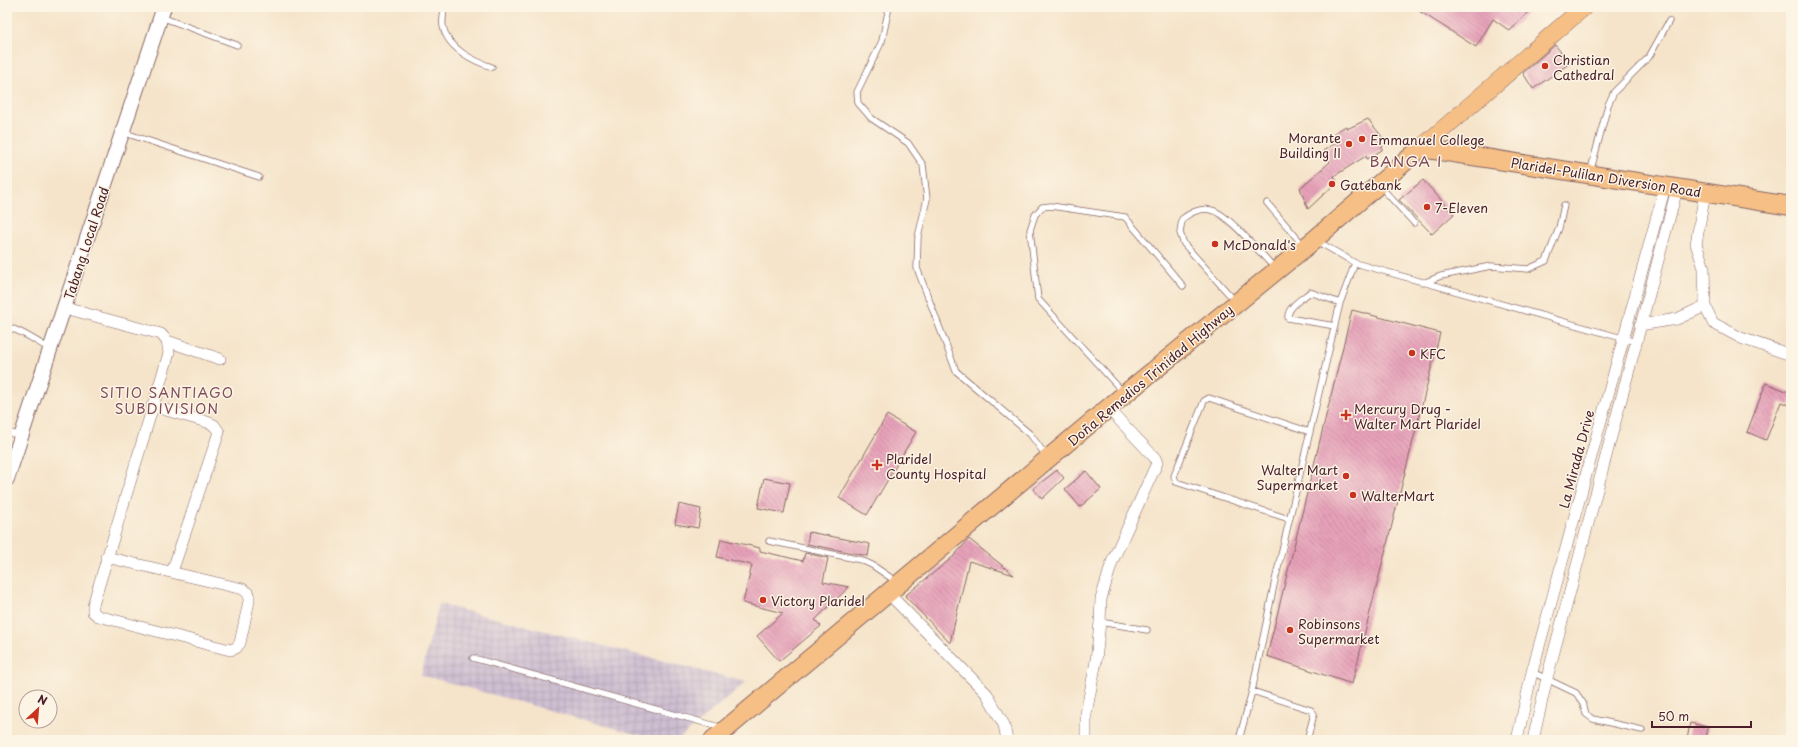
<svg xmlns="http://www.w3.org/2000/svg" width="1798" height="747" font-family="'Playpen Sans',sans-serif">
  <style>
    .industrial { fill: url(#industrial-grid) }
    .building { fill: url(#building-back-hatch) }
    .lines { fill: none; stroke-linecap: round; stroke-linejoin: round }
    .service-casing { stroke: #866463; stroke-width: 7 }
    .minor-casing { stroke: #866463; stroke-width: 12 }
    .tertiary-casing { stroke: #866463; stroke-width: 16 }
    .primary-casing { stroke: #866463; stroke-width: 18 }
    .trunk-casing { stroke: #866463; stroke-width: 20 }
    .service { stroke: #fff; stroke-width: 5.5 }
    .minor { stroke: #fff; stroke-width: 11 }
    .tertiary { stroke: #fff; stroke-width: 14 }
    .primary { stroke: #f5bf86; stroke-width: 17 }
    .trunk { stroke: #f5bf86; stroke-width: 18 }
    .poi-dot { fill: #c8321e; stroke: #fcf5e5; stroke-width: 1.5 }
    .labels { text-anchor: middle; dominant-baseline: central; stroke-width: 3; stroke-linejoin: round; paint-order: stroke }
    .poi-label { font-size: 13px; fill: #4a1f2b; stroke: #fcf5e5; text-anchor: start }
    .street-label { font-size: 13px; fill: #4a1f2b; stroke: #fcf5e5 }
    .neighbourhood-label { font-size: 14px; letter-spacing: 1px; fill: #814d5d; stroke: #fcf5e5 }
    .quarter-label { font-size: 15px; letter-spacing: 1px; fill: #814d5d; stroke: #fcf5e5 }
  </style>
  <defs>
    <pattern id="industrial-grid" width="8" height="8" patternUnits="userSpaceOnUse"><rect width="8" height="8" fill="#cebed1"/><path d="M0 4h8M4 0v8" fill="none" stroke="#b2a3b4"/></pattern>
    <pattern id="building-back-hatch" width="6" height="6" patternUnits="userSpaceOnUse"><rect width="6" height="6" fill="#e7a2ba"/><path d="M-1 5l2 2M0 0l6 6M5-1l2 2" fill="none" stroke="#bd8397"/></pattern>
  </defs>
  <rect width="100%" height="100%" fill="#fcf5e5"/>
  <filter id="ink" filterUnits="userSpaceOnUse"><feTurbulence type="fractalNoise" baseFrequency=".025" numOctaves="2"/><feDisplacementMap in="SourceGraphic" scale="8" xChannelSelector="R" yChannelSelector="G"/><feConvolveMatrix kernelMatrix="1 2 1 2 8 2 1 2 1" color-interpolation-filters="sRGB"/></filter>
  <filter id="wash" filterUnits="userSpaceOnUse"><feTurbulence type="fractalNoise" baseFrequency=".012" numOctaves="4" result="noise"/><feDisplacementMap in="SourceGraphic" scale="16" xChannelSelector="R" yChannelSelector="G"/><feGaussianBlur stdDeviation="0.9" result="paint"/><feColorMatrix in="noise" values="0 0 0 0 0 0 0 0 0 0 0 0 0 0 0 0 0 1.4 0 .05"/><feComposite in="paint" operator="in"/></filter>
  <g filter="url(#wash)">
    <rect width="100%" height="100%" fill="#f5e4ca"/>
    <path class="industrial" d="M439,604L746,682L678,740H657L421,675Z"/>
    <g id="blocks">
      <path class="building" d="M1413,7H1533L1510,31L1493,19L1476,47Z
        M1555,45L1570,63L1533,89L1523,73Z
        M1368,119L1382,137V150L1367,159L1366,156L1334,176L1337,182L1308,209L1300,188L1330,162L1323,151L1339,141L1334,133L1346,126L1347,129Z
        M1423,180L1454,214L1432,234L1399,200Z
        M1352,310L1440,333L1352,684L1267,656Z
        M1766,383L1791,393V406L1781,402L1766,440L1747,432Z
        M887,415L916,432L867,515L839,498Z
        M1057,470L1064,478L1042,499L1033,489Z
        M1086,471L1101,489L1080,507L1065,489Z
        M764,478L790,483L784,513L758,508Z
        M679,504L701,509L698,528L675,524Z
        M809,532L870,544L868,556L807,544Z
        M721,539L760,548V551L803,561L805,553L828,558L823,582L849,587L815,620L821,626L779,661L757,636L783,613L743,603L752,565L717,557Z
        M969,539L1014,575L969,561L950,643L905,596L953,557Z
        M1690,723L1708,727L1706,740H1687Z"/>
    </g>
  </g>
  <g filter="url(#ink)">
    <use href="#blocks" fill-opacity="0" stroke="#866463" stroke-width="1"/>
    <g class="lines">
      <g class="service-casing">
        <path id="service" d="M444,7C444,13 442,20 443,26C447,48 473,61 492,67
          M889,7L882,41L857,92L858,103L871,118L908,143L923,165L927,199L918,237L917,268L956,371L1030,434L1047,457
          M161,17L237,45
          M122,132L259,177
          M1590,173L1608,105L1614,92L1649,57L1669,21
          M1380,186L1414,223
          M1267,203L1303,245
          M1317,241L1355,263L1636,342
          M1423,283L1441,276L1491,266L1528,269L1546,261L1559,228L1564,205
          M1235,301L1184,244L1180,233L1182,219C1190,213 1200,207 1211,210C1228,213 1261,255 1275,268
          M1335,326L1288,318C1287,307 1302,299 1310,292L1340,303
          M7,328C18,328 39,343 50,349
          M1123,392L1038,299L1030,230L1035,215L1042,207L1051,206L1125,217L1183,286
          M7,432L21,436
          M1289,519L1176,482L1174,476L1204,401L1209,398L1310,432
          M769,541L861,560L872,565L897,582
          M1100,622L1147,630
          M473,658L723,728
          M1532,672L1576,693L1583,703L1586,714L1593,719L1642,730
          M1252,691L1311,710L1314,714L1307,740
          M1239,740L1252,691L1274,585L1340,303L1355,263"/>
      </g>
      <g class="minor-casing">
        <path id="minor" d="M1705,193L1696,244L1704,268L1705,306L1713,323L1741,338L1791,355
          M65,308L161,334L167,341L169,353L93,605V612L98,616L230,650L236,648L240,643L249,601V594L243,589L106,557
          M1640,325L1677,319L1705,306
          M167,341L220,359
          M152,406L207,422L214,425L219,432L172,572
          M889,594L987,694L1004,725L1007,740
          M1086,740V714L1096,661L1100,622L1101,599L1112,562L1157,463L1155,458L1109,409
          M1517,740L1532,672L1665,187
          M1533,740L1547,678L1677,189"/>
      </g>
      <g class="tertiary-casing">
        <path id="tertiary" d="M7,479L164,7"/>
      </g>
      <g class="primary-casing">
        <path id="primary" d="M1421,148L1584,7"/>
      </g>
      <g class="trunk-casing">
        <path id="trunk" d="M713,740L1125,394L1314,240L1421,148L1791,206"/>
      </g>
      <use href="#service" class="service"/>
      <use href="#minor" class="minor"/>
      <use href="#tertiary" class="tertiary"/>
      <use href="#primary" class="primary"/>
      <use href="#trunk" class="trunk"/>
    </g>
  </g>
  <g class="poi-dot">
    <circle cx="1545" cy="66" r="4"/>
    <circle cx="1362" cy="139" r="4"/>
    <circle cx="1349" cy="144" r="4"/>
    <circle cx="1332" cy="184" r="4"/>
    <circle cx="1427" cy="207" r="4"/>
    <circle cx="1215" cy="244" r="4"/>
    <circle cx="1412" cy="353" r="4"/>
    <path d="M1344 409h4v4h4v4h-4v4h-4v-4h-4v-4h4z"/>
    <path d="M875 459h4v4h4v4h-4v4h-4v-4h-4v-4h4z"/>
    <circle cx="1346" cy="476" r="4"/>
    <circle cx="1353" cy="495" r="4"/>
    <circle cx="763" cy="600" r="4"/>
    <circle cx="1290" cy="630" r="4"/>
  </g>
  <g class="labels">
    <g class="poi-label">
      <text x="1553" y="59">Christian<tspan x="1553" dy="15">Cathedral</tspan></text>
      <text x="1341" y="137" text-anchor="end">Morante<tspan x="1341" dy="15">Building II</tspan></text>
      <text x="1370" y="139">Emmanuel College</text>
      <text x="1340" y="184">Gatebank</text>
      <text x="1435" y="207">7-Eleven</text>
      <text x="1223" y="244">McDonald's</text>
      <text x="1420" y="353">KFC</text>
      <text x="1354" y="408">Mercury Drug -<tspan x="1354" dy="15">Walter Mart Plaridel</tspan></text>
      <text x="886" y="458">Plaridel<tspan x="886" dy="15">County Hospital</tspan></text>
      <text x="1338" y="469" text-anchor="end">Walter Mart<tspan x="1338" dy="15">Supermarket</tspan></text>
      <text x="1361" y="495">WalterMart</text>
      <text x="771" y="600">Victory Plaridel</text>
      <text x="1298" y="623">Robinsons<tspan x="1298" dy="15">Supermarket</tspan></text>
    </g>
    <g class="street-label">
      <text transform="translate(1606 177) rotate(9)">Plaridel-Pulilan Diversion Road</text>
      <text transform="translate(86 243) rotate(-72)">Tabang Local Road</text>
      <text transform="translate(1150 375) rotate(-40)">Doña Remedios Trinidad Highway</text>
      <text transform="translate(1576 459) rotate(-75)">La Mirada Drive</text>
    </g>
    <g class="neighbourhood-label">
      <text x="167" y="392">SITIO SANTIAGO<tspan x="167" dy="16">SUBDIVISION</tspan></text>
    </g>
    <g class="quarter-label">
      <text x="1406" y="160">BANGA I</text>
    </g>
  </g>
  <rect width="1798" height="747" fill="none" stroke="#fcf5e5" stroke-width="24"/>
  <g transform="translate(38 709) rotate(26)"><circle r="19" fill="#fcf5e5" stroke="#b59f9b"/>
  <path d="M0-3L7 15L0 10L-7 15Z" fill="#c8321e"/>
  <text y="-6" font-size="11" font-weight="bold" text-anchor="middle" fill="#4a1f2b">N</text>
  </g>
  <path d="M1652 721v6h99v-6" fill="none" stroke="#4a1f2b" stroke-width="2"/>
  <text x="1658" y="721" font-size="12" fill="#4a1f2b" stroke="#fcf5e5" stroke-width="3" paint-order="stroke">50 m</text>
</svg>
